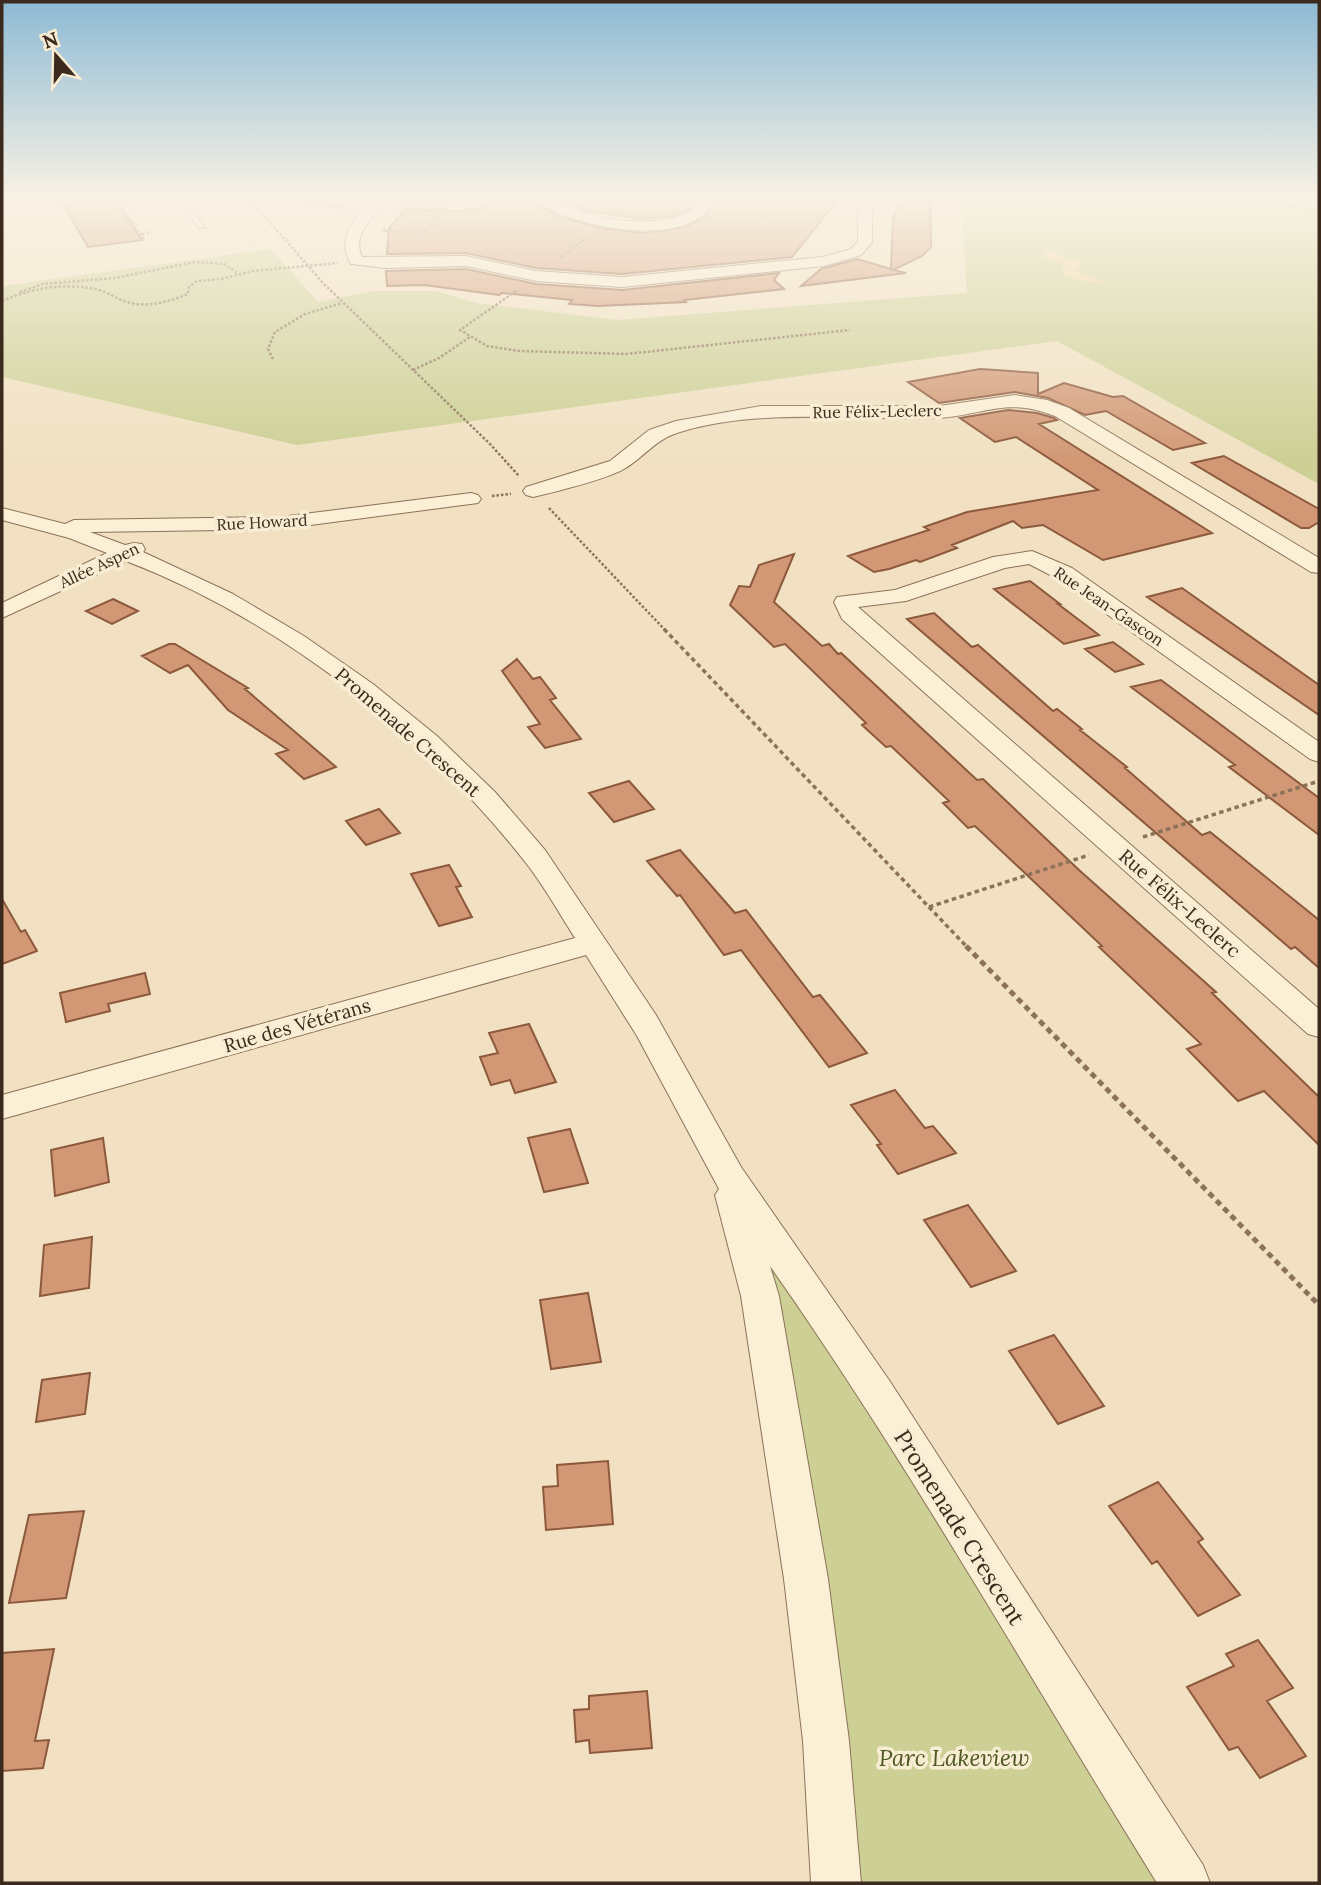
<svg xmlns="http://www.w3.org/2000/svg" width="1321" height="1885" font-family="Lora,serif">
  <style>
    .green { fill: #ccd095 }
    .sand { fill: #efd69d }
    .building { fill: #d29875; stroke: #8d593c; stroke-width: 2 }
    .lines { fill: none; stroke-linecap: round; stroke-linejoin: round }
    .lane-casing { stroke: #8c7258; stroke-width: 2 }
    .street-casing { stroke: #8c7258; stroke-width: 2 }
    .path-far2 { stroke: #8c7258; stroke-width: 2.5; stroke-dasharray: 2.5 2; stroke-linecap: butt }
    .path-far1 { stroke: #8c7258; stroke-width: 3.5; stroke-dasharray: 4.5 3.5; stroke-linecap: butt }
    .path { stroke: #8c7258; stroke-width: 5; stroke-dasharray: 6 4.5; stroke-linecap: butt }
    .lane { fill: #fbefd6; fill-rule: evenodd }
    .street { fill: #fbefd6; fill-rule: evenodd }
    .labels { text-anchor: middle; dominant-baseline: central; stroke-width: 7; stroke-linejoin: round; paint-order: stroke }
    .far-street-label { font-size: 16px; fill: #3b2a1d; stroke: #f8ecd2 }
    .street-label { font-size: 19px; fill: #3b2a1d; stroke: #f8ecd2 }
    .near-street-label { font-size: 23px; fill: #3b2a1d; stroke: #f8ecd2 }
    .near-park-label { font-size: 23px; font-style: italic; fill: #4d5922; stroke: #f8ecd2 }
  </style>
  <rect width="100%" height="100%" fill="#f1e1c2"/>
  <path class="green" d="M978,196H1319V484L1057,341L297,445L2,377V286L271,249L318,302L373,291H436L476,303L617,320L967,293L961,204Z
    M728,1175L830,1321L1185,1883H836L826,1741Z"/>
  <path class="sand" d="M1044,251H1054L1061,256L1083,262L1077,271L1106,282L1094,283L1066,277L1061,269L1064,265L1041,255Z"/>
  <path class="building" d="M58,196H95L98,199L113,197L142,240L88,247Z
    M495,196H544L541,202L543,207L559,216L600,228L644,233L686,227L704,217L720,196H765L761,201L835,203L792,257L622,274L536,268L466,253L387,254L389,228L406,209L455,211L486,208Z
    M563,196H699L687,211L674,216L641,219L587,211L562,201Z
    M907,196H930L931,247L922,256L893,270L906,273L801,286L821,269L857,259L891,269L893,218L900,202Z
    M466,269L536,284L622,290L779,273L774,280L784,289L684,300L686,302L598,306L569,304L572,300L502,293L499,295L424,285L387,286L386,271Z
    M980,369L1038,373V394L1064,383L1113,397L1123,396L1205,443L1173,450L1106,411L1085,415L1048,398L1015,392L939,403L908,382Z
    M1008,410L1037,413L1054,418L1057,420L1039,424L1212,533L1103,560L1043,525L1022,528L1013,521L952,545L957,548L920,562L916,560L889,569L874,572L848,556L929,530L924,527L967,512L1098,490L1016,437L995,442L960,418Z
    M1224,456L1319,509V522L1309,528H1301L1192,463Z
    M794,554L774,602L822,646L829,644L838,654L841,653L977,780L983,779L1079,870L1216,992L1212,993L1319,1097V1145L1264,1091L1238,1101L1187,1049L1201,1044L1099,947L1102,946L975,826L968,828L943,803L949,801L891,746L886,747L862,725L866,723L785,644L774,647L730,605L739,586L750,587L759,565Z
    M1030,581L1060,604H1058L1099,635L1064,644L994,589Z
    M1182,588L1319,685V715L1147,597Z
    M113,599L138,611L112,624L86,611Z
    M934,613L972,647L978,645L1053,711L1057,709L1082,729L1080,730L1127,767L1125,768L1202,835L1210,832L1319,920V968L1295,947L1291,949L907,619Z
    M1113,642L1143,664L1115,672L1085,649Z
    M169,644H175L248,688L245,689L336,767L304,779L276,754L288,750L228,710L188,665L170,673L142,656Z
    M517,659L533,679L540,677L556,698L550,700L581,739L545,748L528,727L540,724L502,671Z
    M1161,680L1319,798V835L1229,767L1235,765L1131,687Z
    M629,781L654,809L614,822L589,793Z
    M379,809L400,833L366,845L346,821Z
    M680,850L735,913L746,910L813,997L820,995L867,1053L829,1067L741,950L724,955L680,895L677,896L647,861Z
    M449,865L461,886L456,887L472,917L439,926L411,874Z
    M2,899L21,932L25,930L37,951L2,964Z
    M145,973L150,994L108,1004L110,1011L66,1022L60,993Z
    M529,1024L556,1082L515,1093L510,1080L491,1085L480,1057L498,1053L489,1033Z
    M895,1090L925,1128L933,1126L956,1153L898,1174L877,1145L881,1144L851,1105Z
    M570,1129L588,1183L544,1192L528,1138Z
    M103,1138L109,1182L55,1196L51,1150Z
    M968,1205L1016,1271L971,1287L924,1220Z
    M92,1237L89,1288L40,1296L44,1245Z
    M588,1293L601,1362L551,1369L540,1300Z
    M1054,1335L1104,1406L1058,1424L1009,1351Z
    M90,1373L85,1414L36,1422L42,1380Z
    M608,1461L613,1524L546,1530L543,1487L558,1486L557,1465Z
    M1158,1482L1203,1539L1198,1542L1240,1595L1198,1616L1157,1561L1152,1564L1109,1506Z
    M84,1511L66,1598L9,1603L29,1515Z
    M1258,1640L1293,1688L1267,1701L1306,1756L1260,1778L1238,1747L1229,1750L1187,1687L1234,1666L1226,1654Z
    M54,1649L35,1741L49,1740L43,1768L2,1771V1653Z
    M647,1691L652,1748L590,1753L589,1740L576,1742L574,1710L589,1709V1696Z"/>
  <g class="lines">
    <g class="lane-casing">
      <path id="lane" d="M176,196H184L205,228H199Z"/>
    </g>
    <g class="street-casing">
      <path id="street" d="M377,196H392C378,214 350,231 362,257L466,256L536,271L622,277L823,257L851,249L858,241V210L868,196H882L872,210V242L861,255L824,266L622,287L536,281L466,266L385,268L351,264C334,236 358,215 377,196Z
        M547,196H561L558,202C588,219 656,230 688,213C694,209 698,202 702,196H717C712,203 707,212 700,217C664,243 580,227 545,206L543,203Z
        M1015,395L1047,400L1069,408L1319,558V573L1311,572L1055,416C1004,396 984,416 936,418C851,421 759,407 677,433C655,440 643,458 624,469C607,479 555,492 533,497L526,495L523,491L526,487L610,461L649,430L676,421L761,406H939Z
        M471,493L478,495L481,499L478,503L280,529L90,532L125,545L134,543L142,544L145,549L143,552L233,594L304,636L373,684L437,736L495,792L545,850L656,1015L741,1167L889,1380L1203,1865L1210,1883H1157C1029,1677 909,1464 770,1266L779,1296L828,1579L849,1741L861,1883H811L803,1741L784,1579L741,1296L715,1195L719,1189L637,1036L586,955L2,1119V1095L575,938C559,913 544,886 526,863C426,735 278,619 126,561L2,618V603L107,553L69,538L2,520V508L65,524L74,520L280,517Z
        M1032,551L1072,568L1319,742V762L1310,759L1056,578L1029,564L1005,568L906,601L858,607L1319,1009V1037L1308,1034L842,619L834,602L837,597L895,590L993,557Z"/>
    </g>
    <path class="path-far2" d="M115,196L144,239
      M247,196L323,283L490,444L519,476
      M308,196L305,204L348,208
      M1252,196L1319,213
      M403,197L449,199L457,196
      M402,209L405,206L444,208
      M385,229L383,231L426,232L447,205
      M142,234L153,232
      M561,257L587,237
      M516,291L460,330L487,346L519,351L626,354L850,330
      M20,292L43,284L115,278L195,262L224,264L239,274
      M2,301C31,288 67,282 99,290C108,292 115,298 124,301C146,309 167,302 188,294L189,287L197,281L221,279L253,271L338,263
      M273,359L268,349L275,332L305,314L342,303
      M413,370L439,358L470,337
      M492,496L511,494
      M549,508L666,631"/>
    <path class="path-far1" d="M664,629L968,948
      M1143,837L1319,781
      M929,907L1089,855"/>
    <path class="path" d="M966,946L1319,1305"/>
    <use href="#lane" class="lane"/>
    <use href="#street" class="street"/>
  </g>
  <linearGradient id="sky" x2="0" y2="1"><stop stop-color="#8dbad5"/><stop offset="0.43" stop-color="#f9f2e4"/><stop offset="1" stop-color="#f9f2e4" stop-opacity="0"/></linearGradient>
  <rect width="1321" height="460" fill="url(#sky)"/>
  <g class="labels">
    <g class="far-street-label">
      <text transform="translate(877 411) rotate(-1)">Rue Félix-Leclerc</text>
      <text transform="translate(262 522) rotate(-3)">Rue Howard</text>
      <text transform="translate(99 565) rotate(-25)">Allée Aspen</text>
      <text transform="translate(1109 606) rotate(34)">Rue Jean-Gascon</text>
    </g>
    <g class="street-label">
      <text transform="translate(408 732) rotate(41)">Promenade Crescent</text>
      <text transform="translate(1180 903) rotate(41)">Rue Félix-Leclerc</text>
      <text transform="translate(297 1025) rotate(-16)">Rue des Vétérans</text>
    </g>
    <g class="near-street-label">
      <text transform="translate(960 1527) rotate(58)">Promenade Crescent</text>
    </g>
    <g class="near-park-label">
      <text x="954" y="1757">Parc Lakeview</text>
    </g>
  </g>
  <rect width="1321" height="1885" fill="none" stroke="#3b2a1d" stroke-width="7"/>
  <g transform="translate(56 56) rotate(340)" stroke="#f8ecd2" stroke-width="5" paint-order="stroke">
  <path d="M0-5L12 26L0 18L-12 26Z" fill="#3b2a1d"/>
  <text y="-10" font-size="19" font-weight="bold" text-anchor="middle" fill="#3b2a1d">N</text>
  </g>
</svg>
